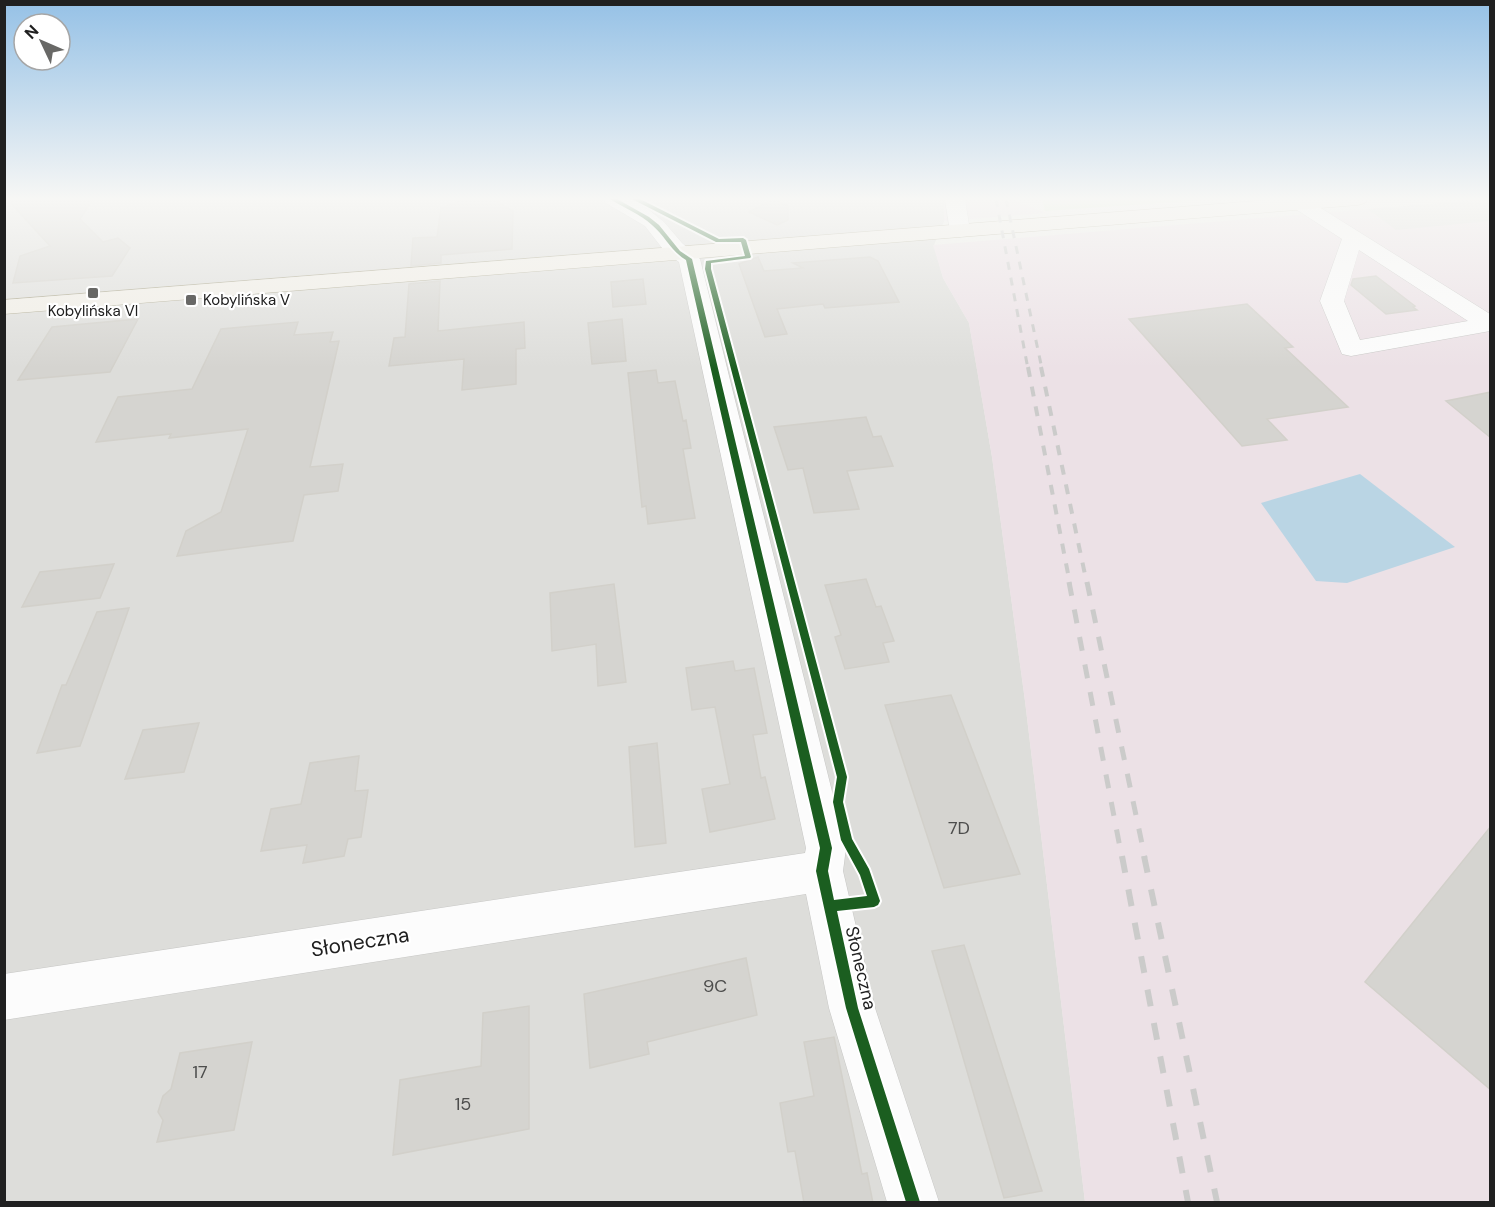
<svg xmlns="http://www.w3.org/2000/svg" width="1495" height="1207" font-family="'DM Sans',sans-serif">
  <style>
    .residential { fill: #ddddda }
    .industrial { fill: #ece1e6 }
    .grass { fill: #d5efc6 }
    .parking { fill: #dfdfdc }
    .water { fill: #bad5e4 }
    .building { fill: #d5d4d0; stroke: #d2d0ca; stroke-width: 1.5 }
    .lines { fill: none; stroke-linecap: round; stroke-linejoin: round }
    .minor-casing { stroke: #c7c7c5; stroke-width: 1 }
    .major-casing { stroke: #a5a085; stroke-width: 1 }
    .minor { fill: #fcfcfc; fill-rule: evenodd }
    .major { fill: #f1eee6; fill-rule: evenodd }
    .rail-far3 { stroke: #cbcbca; stroke-width: 3; stroke-dasharray: 8 8; stroke-linecap: butt }
    .rail-far2 { stroke: #cbcbca; stroke-width: 4; stroke-dasharray: 10 10; stroke-linecap: butt }
    .rail-far1 { stroke: #cbcbca; stroke-width: 5; stroke-dasharray: 14 14; stroke-linecap: butt }
    .rail { stroke: #cbcbca; stroke-width: 6; stroke-dasharray: 17 17; stroke-linecap: butt }
    .cycleway-casing { stroke: #fff; stroke-width: 4 }
    .cycleway { fill: #1b5e20; fill-rule: evenodd }
    .poi-dot { fill: #686866; stroke: #fff; stroke-width: 2 }
    .labels { text-anchor: middle; dominant-baseline: central; stroke-width: 4.5; stroke-linejoin: round; paint-order: stroke }
    .far-poi-label { font-size: 15px; fill: #202020; stroke: #fff; text-anchor: start }
    .near-number-label { font-size: 18px; fill: #4d4d4c }
    .street-label { font-size: 18px; fill: #202020; stroke: #fff }
    .near-street-label { font-size: 21px; fill: #202020; stroke: #fff }
  </style>
  <rect width="100%" height="100%" fill="#eeeee9"/>
  <path class="residential" d="M5,199H944L945,219L934,245L943,278L969,323L992,457L1025,701L1085,1202H5Z"/>
  <path class="industrial" d="M944,199H1011L1046,213L944,221Z
    M1490,199V1202H1085L1025,701L992,457L969,323L943,278L933,245Z"/>
  <path class="grass" d="M1042,199H1219L1045,211Z"/>
  <path class="parking" d="M1490,199V221L1396,230L1368,209Z"/>
  <path class="water" d="M1360,474L1455,547L1347,583L1316,581L1261,503Z"/>
  <path class="building" d="M7,199H93L80,219L103,242L118,238L130,248L112,276L13,283L20,256L50,246Z
    M464,199H493L513,211L512,249L441,255V263L411,266L413,238L437,237L441,208Z
    M773,199L788,206V220L777,225L749,212Z
    M758,257L764,271L803,268L793,263L870,257L878,261L899,302L825,308L823,304L777,309L787,334L765,337L739,264Z
    M1376,276L1415,306L1413,307L1417,310L1386,314L1351,285L1353,279Z
    M643,279L646,304L613,307L611,282Z
    M440,281L438,331L524,322L525,348L516,349V384L462,390L464,359L389,366L394,338L405,337L409,284Z
    M1247,304L1293,347L1285,348L1348,407L1267,419L1287,440L1242,446L1129,319Z
    M138,319L110,372L18,380L52,327Z
    M622,319L626,361L592,364L588,323Z
    M298,322L294,335L333,332L330,342L339,341L310,467L343,464L338,491L304,495L293,541L177,556L186,531L221,512L248,429L169,438L171,434L96,442L118,397L192,389L221,329Z
    M656,370L658,383L675,381L683,421L686,420L691,448L683,449L695,518L648,524L646,506L642,507L628,373Z
    M1491,392V438L1446,401Z
    M866,417L873,437L881,436L893,466L847,471L859,509L814,513L803,468L788,470L774,427Z
    M114,564L100,598L22,607L40,572Z
    M866,579L876,607L881,606L894,641L883,643L889,662L845,669L835,637L841,635L825,585Z
    M614,584L626,682L598,686L596,644L552,651L550,593Z
    M129,608L80,746L37,753L62,685H66L97,612Z
    M733,661L735,671L754,668L767,733L753,735L761,778L765,777L775,819L710,832L702,789L730,784L715,707L692,710L686,668Z
    M951,695L1020,874L944,888L885,705Z
    M199,723L184,772L125,779L143,730Z
    M657,743L666,843L635,847L629,747Z
    M359,756L355,791L368,790L361,837L348,839L344,856L303,863L307,845L261,851L271,809L301,804L310,763Z
    M1491,826V1090L1365,982Z
    M964,945L1042,1191L1004,1198L932,951Z
    M746,958L757,1015L647,1042L649,1054L590,1068L584,994Z
    M529,1006V1129L393,1155L400,1080L481,1066L483,1013Z
    M834,1037L862,1174L867,1173L873,1203H804L795,1151L788,1152L780,1103L814,1096L804,1042Z
    M252,1042L234,1130L157,1142L163,1120L158,1112L163,1096L171,1089L180,1053Z"/>
  <g class="lines">
    <g class="minor-casing">
      <path id="minor" d="M603,199H629L649,210L664,222L682,243L700,259L846,848L843,871L875,1008L939,1202H887L829,1008L806,894L4,1020V974L805,853L806,848L679,262L666,253L645,226L606,203Z
        M945,199H965L970,231L967,235L960,237L953,235L950,231Z
        M1294,200H1308L1490,314V331L1351,356L1342,354L1320,301L1342,239L1294,208L1291,204ZM1359,250L1468,321L1360,340L1344,301Z"/>
    </g>
    <g class="major-casing">
      <path id="major" d="M1281,199H1368L1365,203L1358,205L4,314V300Z"/>
    </g>
    <use href="#minor" class="minor"/>
    <use href="#major" class="major"/>
    <path class="rail-far3" d="M996,199L1028,369
      M1006,199L1042,369"/>
    <path class="rail-far2" d="M1028,367L1070,584
      M1041,367L1087,584"/>
    <path class="rail-far1" d="M1069,582L1122,858
      M1087,582L1145,858"/>
    <path class="rail" d="M1122,856L1188,1202
      M1144,856L1217,1202"/>
    <g class="cycleway-casing">
      <path id="cycleway" d="M610,199H617L649,217L659,225L680,251L692,259L832,848L828,871L834,900L867,896L860,875L841,840L833,802L837,777L705,269L706,261L745,256L741,242H716L632,199H640L719,239L743,238L746,240L751,257L750,258L711,263V269L847,777L843,802L852,839L869,869L880,901L878,905L874,907L837,911L858,1008L920,1202H906L846,1008L816,871L820,848L686,260C671,251 665,236 652,225C640,214 624,208 610,199Z"/>
    </g>
    <use href="#cycleway" class="cycleway"/>
  </g>
  <linearGradient id="sky" x2="0" y2="1"><stop stop-color="#95c1e6"/><stop offset="0.54" stop-color="#f7f7f5"/><stop offset="1" stop-color="#f7f7f5" stop-opacity="0"/></linearGradient>
  <rect width="1495" height="368" fill="url(#sky)"/>
  <g class="poi-dot">
    <rect x="87" y="287" width="12" height="12" rx="3"/>
    <rect x="185" y="294" width="12" height="12" rx="3"/>
  </g>
  <g class="labels">
    <g class="far-poi-label">
      <text x="203" y="300">Kobylińska V</text>
      <text x="93" y="311" text-anchor="middle">Kobylińska VI</text>
    </g>
    <g class="near-number-label">
      <text x="959" y="828">7D</text>
      <text x="715" y="986">9C</text>
      <text x="200" y="1072">17</text>
      <text x="463" y="1104">15</text>
    </g>
    <g class="street-label">
      <text transform="translate(861 968) rotate(77)">Słoneczna</text>
    </g>
    <g class="near-street-label">
      <text transform="translate(360 942) rotate(-9)">Słoneczna</text>
    </g>
  </g>
  <rect width="1495" height="1207" fill="none" stroke="#202020" stroke-width="12"/>
  <g transform="translate(42 42) rotate(314)"><circle r="28" fill="#ffffff" stroke="#a6a6a6" stroke-width="1.5"/>
  <path d="M0-4.5L10 22L0 15L-10 22Z" fill="#686866"/>
  <text y="-9" font-size="16" font-weight="bold" text-anchor="middle" fill="#202020">N</text>
  </g>
</svg>
